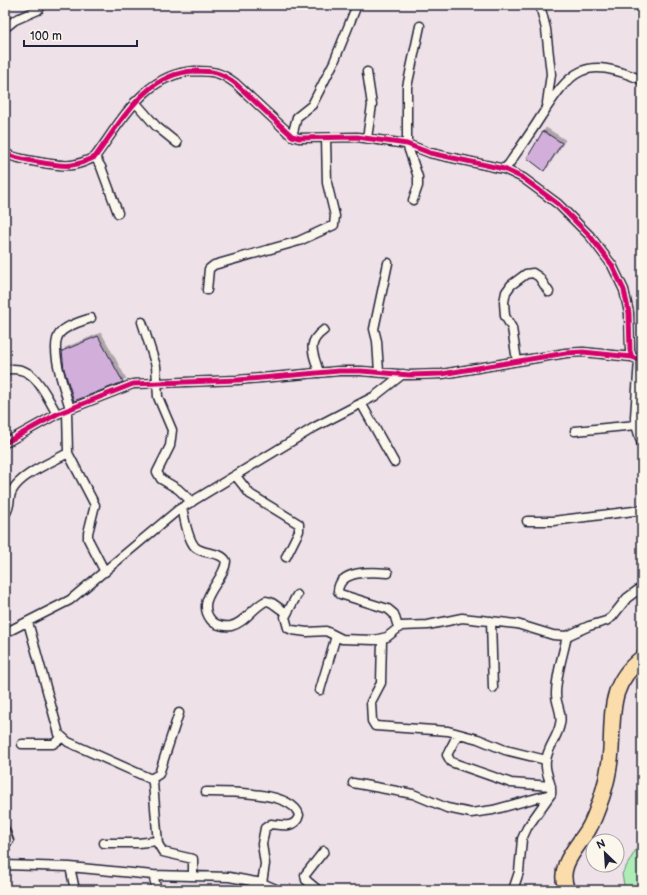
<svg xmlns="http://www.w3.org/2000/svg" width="647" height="895" font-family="'Balsamiq Sans',sans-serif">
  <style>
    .green { fill: #aeeeb6; stroke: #688878 }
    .building { fill: #d1afda; stroke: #22223b; filter: url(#shadow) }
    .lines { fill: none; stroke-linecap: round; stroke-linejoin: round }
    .street-casing { stroke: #22223b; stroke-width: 11 }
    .highway-casing { stroke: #22223b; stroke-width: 18 }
    .street { stroke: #fbf7ec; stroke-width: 8 }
    .highway { stroke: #faddab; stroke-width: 15 }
    .cycleway-casing { stroke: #fbf7ec; stroke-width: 8 }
    .cycleway { stroke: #d6006c; stroke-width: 5 }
  </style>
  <defs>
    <filter id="shadow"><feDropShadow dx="3" dy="-3" stdDeviation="0" flood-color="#0004"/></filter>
  </defs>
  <rect width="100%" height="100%" fill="#eee1e7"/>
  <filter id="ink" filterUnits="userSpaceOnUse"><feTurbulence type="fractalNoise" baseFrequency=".025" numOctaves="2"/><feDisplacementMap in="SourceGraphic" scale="8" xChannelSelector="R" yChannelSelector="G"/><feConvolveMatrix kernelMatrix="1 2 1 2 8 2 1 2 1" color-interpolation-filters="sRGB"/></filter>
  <g filter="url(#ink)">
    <path class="green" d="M642,839V890H625L622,874Z"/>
    <path class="building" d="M543,131L562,143L544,171L527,158Z
      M98,336L123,382L74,401L64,369L62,351Z"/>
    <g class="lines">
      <g class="street-casing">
        <path id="street" d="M540,5L546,29L551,74L547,103
          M5,28L15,20L38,10L42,5
          M135,102L156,126L177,143
          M292,136L297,117L312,105L334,62L357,5
          M367,138L372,105L367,72
          M5,153C14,159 61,167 72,165C80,164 87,161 95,157C121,122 145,73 195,71C213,71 220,72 235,83L292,136L299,138L357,137L407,144L430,153L504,169L523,178L558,204L590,236L612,265L624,290L629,313L630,351L632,357L642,361
          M95,157L101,167L118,213
          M504,169L509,164C519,149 530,134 540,118C571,70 583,55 642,80
          M413,200L418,186V177L407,144V87L420,26
          M207,290L209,269L214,265L299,241L334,225L335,216L327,183L326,138
          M142,322L156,366L158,397L172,430L170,446L157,472L161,479L178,489L192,502
          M639,360L635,417L636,425L642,445
          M517,361L512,328L505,316L504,302L506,292L511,285L526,274L533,273L539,277L549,292
          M5,370C35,363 44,393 57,414
          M379,372L377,341L374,329L388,263
          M319,373C314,353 305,344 324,330
          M361,403L394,462
          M70,409C66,393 48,347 60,333C67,325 80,322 91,318
          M67,411L68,453L95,505L88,533V539L105,572
          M575,431L636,425
          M5,443L57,414L133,384L238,380L339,371H361L410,375L442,374L566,353L583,352L632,357
          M235,475L250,494L299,524V531L286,557
          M182,508C185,519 187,538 195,547C203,555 221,551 226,561C225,581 194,599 211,620C215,625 224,627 231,626C245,623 253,607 266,601C274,601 278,610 287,612
          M5,514C11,508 8,498 12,491C21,474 52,462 68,453
          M527,521H553L642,510
          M388,573C374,572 339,569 338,591L340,594L388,609L394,614L398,627
          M297,595L285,617L288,628L292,630L307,632L326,631L342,639L374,640L387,637L401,626L428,625L462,618L517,624L553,635L567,636L589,626L606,621L612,617L627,598L642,587
          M491,621L493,688
          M28,622L59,734L68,742L151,779L153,783L158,844L163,852L167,853L193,859V876
          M5,633L70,600L178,510L315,427L375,396L403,374
          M382,639L381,683L371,702L372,721L375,726L448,731L478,739L505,750L546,760
          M320,690L336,636
          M458,734L447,755L451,762L511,783L551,786
          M22,744H53L62,738
          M151,779L159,774L179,713
          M353,783L413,794L447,808L471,813L493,810L551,794
          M206,792C227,792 292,791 299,815C296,829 281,825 271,824L265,828L262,844L265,864L262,883
          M5,830L9,841
          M104,843H138L157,841
          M5,865L70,867L153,875L229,877L262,883L278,890
          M70,867L75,890
          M153,875L157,890
          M251,890L254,882
          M318,890L306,880L305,875L324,851
          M513,890L519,872L522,839L527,828L551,794C553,783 544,773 546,761C547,748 558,737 560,724C563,713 556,705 556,694C556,675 563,655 567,636"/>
      </g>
      <g class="highway-casing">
        <path id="highway" d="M567,890C556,867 576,849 588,830C594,820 598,808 602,796C607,781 610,765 611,749C613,711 609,684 642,658"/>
      </g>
      <use href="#street" class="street"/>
      <use href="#highway" class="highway"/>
      <g class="cycleway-casing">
        <path id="cycleway" d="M5,153C14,159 61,167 72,165C80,164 87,161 95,157C121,122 145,73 195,71C213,71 220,72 235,83L292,136L299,138L357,137L407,144L430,153L504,169L523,178L558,204L590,236L612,265L624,290L629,313L630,351L632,357L642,361
          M5,443L57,414L133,384L238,380L339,371H361L410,375L442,374L566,353L583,352L632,357"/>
      </g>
      <use href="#cycleway" class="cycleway"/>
    </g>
  </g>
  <rect width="647" height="895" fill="none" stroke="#fbf7ec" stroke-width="20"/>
  <rect x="10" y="10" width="627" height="875" fill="none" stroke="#22223b" stroke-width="1.5" filter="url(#ink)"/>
  <g transform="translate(605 853) rotate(335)"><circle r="19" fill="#fbf7ec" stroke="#a4a2a5"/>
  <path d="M0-3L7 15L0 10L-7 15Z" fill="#22223b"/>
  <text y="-6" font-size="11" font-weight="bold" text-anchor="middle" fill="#22223b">N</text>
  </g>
  <path d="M24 40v6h113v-6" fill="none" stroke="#22223b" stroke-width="2"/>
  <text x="30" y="40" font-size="12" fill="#22223b" stroke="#fbf7ec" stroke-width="3" paint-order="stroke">100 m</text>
</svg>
